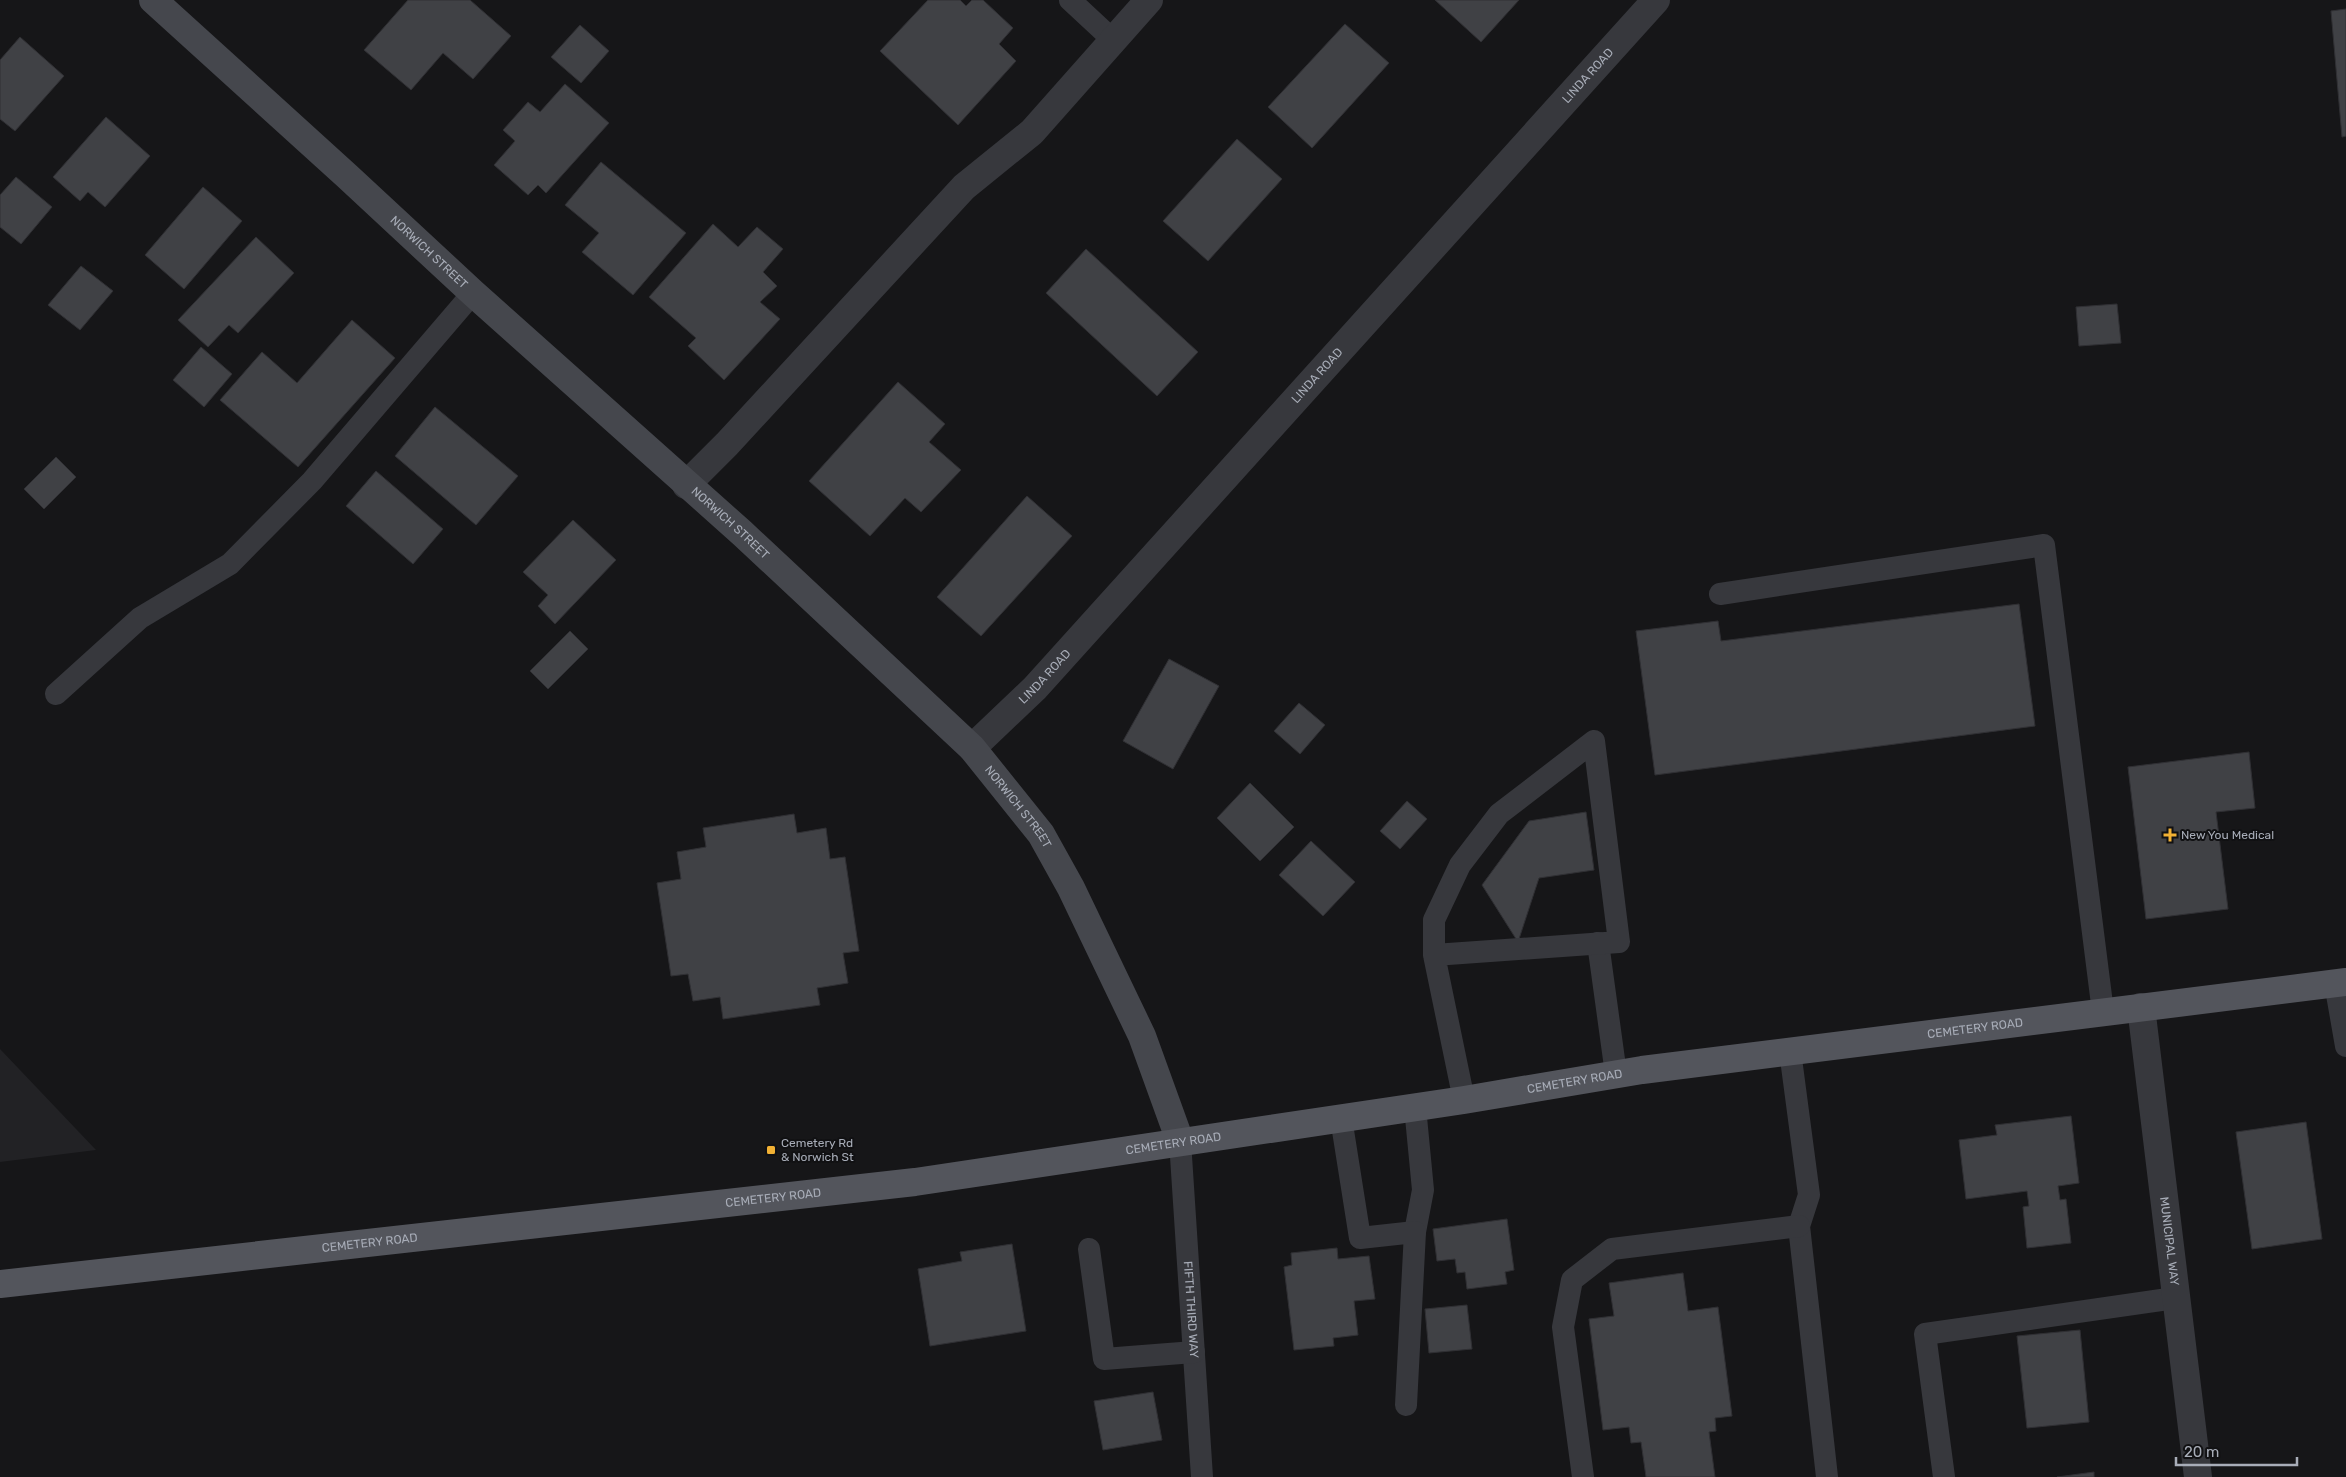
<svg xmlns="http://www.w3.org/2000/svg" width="2346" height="1477" font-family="Rubik,sans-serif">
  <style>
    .built { fill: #222225 }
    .building { fill: #404145; stroke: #303034 }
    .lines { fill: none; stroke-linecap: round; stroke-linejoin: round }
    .lane { stroke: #37383d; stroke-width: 22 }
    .street { stroke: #37383d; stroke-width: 28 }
    .secondary { stroke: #45474d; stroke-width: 28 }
    .primary { stroke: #53555c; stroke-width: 28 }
    .poi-dot { fill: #f2b134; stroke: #111113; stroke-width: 2 }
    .labels { text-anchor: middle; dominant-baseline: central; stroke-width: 4; stroke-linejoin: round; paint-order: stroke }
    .street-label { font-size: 12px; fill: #a8adb8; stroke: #111113 }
    .poi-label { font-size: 12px; fill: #a8adb8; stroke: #111113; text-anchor: start }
  </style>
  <rect width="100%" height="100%" fill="#161618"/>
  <path class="built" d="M0,1049L96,1150L0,1162Z"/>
  <path class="building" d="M408,0H470L511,36L473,79L443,53L411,90L364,50Z
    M928,0H960L966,6L972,0H983L1013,28L999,44L1016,61L958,125L880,51Z
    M1435,0H1519L1481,42Z
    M2346,9V136L2342,137L2331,11Z
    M1345,24L1389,63L1312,148L1268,107Z
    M580,25L609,51L581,83L551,57Z
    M20,37L64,76L15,131L0,119V60Z
    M565,84L609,123L546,193L538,185L528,195L494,165L515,141L503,130L528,102L540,112Z
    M106,117L150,156L105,207L88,192L80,201L53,177Z
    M1237,139L1282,179L1208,261L1163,221Z
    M601,162L686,233L633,295L582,252L599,233L565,205Z
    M16,177L52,207L21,244L0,227V195Z
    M203,187L242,221L184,289L145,255Z
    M713,224L738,247L757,227L783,249L763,272L777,286L760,302L780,319L724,380L688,346L696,338L649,297Z
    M256,237L294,273L238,333L229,325L208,347L178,320Z
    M1086,249L1198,352L1157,396L1046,293Z
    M81,266L113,291L80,330L48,305Z
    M2117,304L2121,343L2079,346L2076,307Z
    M352,320L395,358L298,467L220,400L262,352L297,383Z
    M201,347L232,374L204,407L173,380Z
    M898,382L945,424L929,442L961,470L921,512L905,498L870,536L809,481Z
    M435,407L518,476L476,525L395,456Z
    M56,457L76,477L44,509L24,489Z
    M376,471L443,529L413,564L346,506Z
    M1027,496L1072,536L981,636L937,597Z
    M573,520L616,560L555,624L538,606L548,595L523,572Z
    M2019,604L2035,726L1655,775L1636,631L1718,621L1721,641Z
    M570,631L588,649L548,689L530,671Z
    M1169,659L1219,686L1173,769L1123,741Z
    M1299,703L1325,725L1300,754L1274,731Z
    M2249,752L2255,808L2216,812L2228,909L2146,919L2128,767Z
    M1250,783L1294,827L1260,861L1217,818Z
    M1407,801L1427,819L1400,849L1380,831Z
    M1586,812L1594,870L1539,878L1518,942L1482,885L1529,821Z
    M794,814L797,833L826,828L830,859L845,857L859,951L843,953L848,983L817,988L820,1005L723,1019L720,997L693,1001L688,974L671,976L657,883L681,879L677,852L706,847L703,828Z
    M1311,841L1355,882L1323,916L1279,875Z
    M2071,1116L2079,1183L2058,1186L2060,1200L2066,1199L2071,1243L2027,1248L2023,1207L2029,1206L2027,1191L1966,1199L1959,1140L1997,1135L1995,1125Z
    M2306,1122L2322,1239L2252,1249L2236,1132Z
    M1507,1219L1514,1270L1505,1272L1507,1284L1467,1289L1465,1272L1457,1273L1455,1259L1437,1261L1433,1229Z
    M1012,1244L1026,1331L930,1346L918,1269L962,1261L960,1252Z
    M1337,1248L1338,1259L1369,1256L1375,1299L1354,1301L1358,1335L1333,1338L1334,1346L1294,1350L1284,1267L1292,1265L1291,1253Z
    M1683,1273L1688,1311L1718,1307L1732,1416L1715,1418L1716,1431L1709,1432L1715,1477H1646L1641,1442L1631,1443L1629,1427L1603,1430L1589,1319L1614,1316L1609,1283Z
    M1467,1305L1472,1349L1429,1353L1425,1309Z
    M2080,1330L2089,1422L2027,1428L2017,1336Z
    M1153,1392L1162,1440L1103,1450L1094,1401Z
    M2094,1472V1477H2057Z"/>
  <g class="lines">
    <g class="lane">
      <path d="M1070,0L1113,40"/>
      <path d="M1720,594L2044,545L2103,1012"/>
      <path d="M56,694L140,618L230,564L312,481L473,293"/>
      <path d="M1598,943L1616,1074"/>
      <path d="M1434,955L1619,942L1594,741L1499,814L1460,865L1434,920V955L1464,1100"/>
      <path d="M2335,983L2346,1046"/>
      <path d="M1790,1051L1809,1195L1799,1226L1827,1477"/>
      <path d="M1415,1107L1423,1190L1415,1232"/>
      <path d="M1341,1118L1360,1238L1415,1232L1406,1405"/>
      <path id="s1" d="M1180,1141L1202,1477"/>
      <path d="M1089,1249L1104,1359L1194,1352"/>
      <path d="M1583,1477L1563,1327L1572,1280L1612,1249L1799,1226"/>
      <path d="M1944,1477L1925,1334L2175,1298"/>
    </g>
    <g class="street">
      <path d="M686,485L727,444L964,187L1032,132L1149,0"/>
      <path id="s2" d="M972,748L1035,688L1656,0"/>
      <path id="s3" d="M2141,1007L2198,1477"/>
    </g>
    <path class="secondary" id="s4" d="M153,0L347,176L473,293L742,533L972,748L1041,834L1071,888L1142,1036L1180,1141"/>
    <path class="primary" id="s5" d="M0,1284L915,1182L1464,1100L1642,1070L2346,982"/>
  </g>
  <g class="poi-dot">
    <path d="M2167.5 827.5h5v5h5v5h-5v5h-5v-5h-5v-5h5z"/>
    <rect x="766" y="1145" width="10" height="10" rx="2.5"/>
  </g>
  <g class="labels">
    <g class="street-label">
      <text stroke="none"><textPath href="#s2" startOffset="912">LINDA ROAD</textPath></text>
      <text stroke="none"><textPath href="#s4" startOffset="374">NORWICH STREET</textPath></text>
      <text stroke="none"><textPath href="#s2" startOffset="508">LINDA ROAD</textPath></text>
      <text stroke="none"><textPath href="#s4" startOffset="779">NORWICH STREET</textPath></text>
      <text stroke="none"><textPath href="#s2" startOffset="102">LINDA ROAD</textPath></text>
      <text stroke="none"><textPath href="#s4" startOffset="1184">NORWICH STREET</textPath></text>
      <text stroke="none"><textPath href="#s5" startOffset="1992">CEMETERY ROAD</textPath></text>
      <text stroke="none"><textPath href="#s5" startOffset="1588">CEMETERY ROAD</textPath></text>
      <text stroke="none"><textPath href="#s5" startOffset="1182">CEMETERY ROAD</textPath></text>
      <text stroke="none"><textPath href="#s5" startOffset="778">CEMETERY ROAD</textPath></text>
      <text stroke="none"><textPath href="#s3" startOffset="236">MUNICIPAL WAY</textPath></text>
      <text stroke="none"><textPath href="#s5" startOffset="372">CEMETERY ROAD</textPath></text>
      <text stroke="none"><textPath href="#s1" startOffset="169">FIFTH THIRD WAY</textPath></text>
    </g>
    <g class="poi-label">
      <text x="2181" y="835">New You Medical</text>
      <text x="781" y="1143">Cemetery Rd<tspan x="781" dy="14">&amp; Norwich St</tspan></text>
    </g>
  </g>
  <path d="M2176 1457v8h121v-8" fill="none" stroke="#a8adb8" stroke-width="2.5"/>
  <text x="2184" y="1457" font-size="15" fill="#a8adb8" stroke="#111113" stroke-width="4" paint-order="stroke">20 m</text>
</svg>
